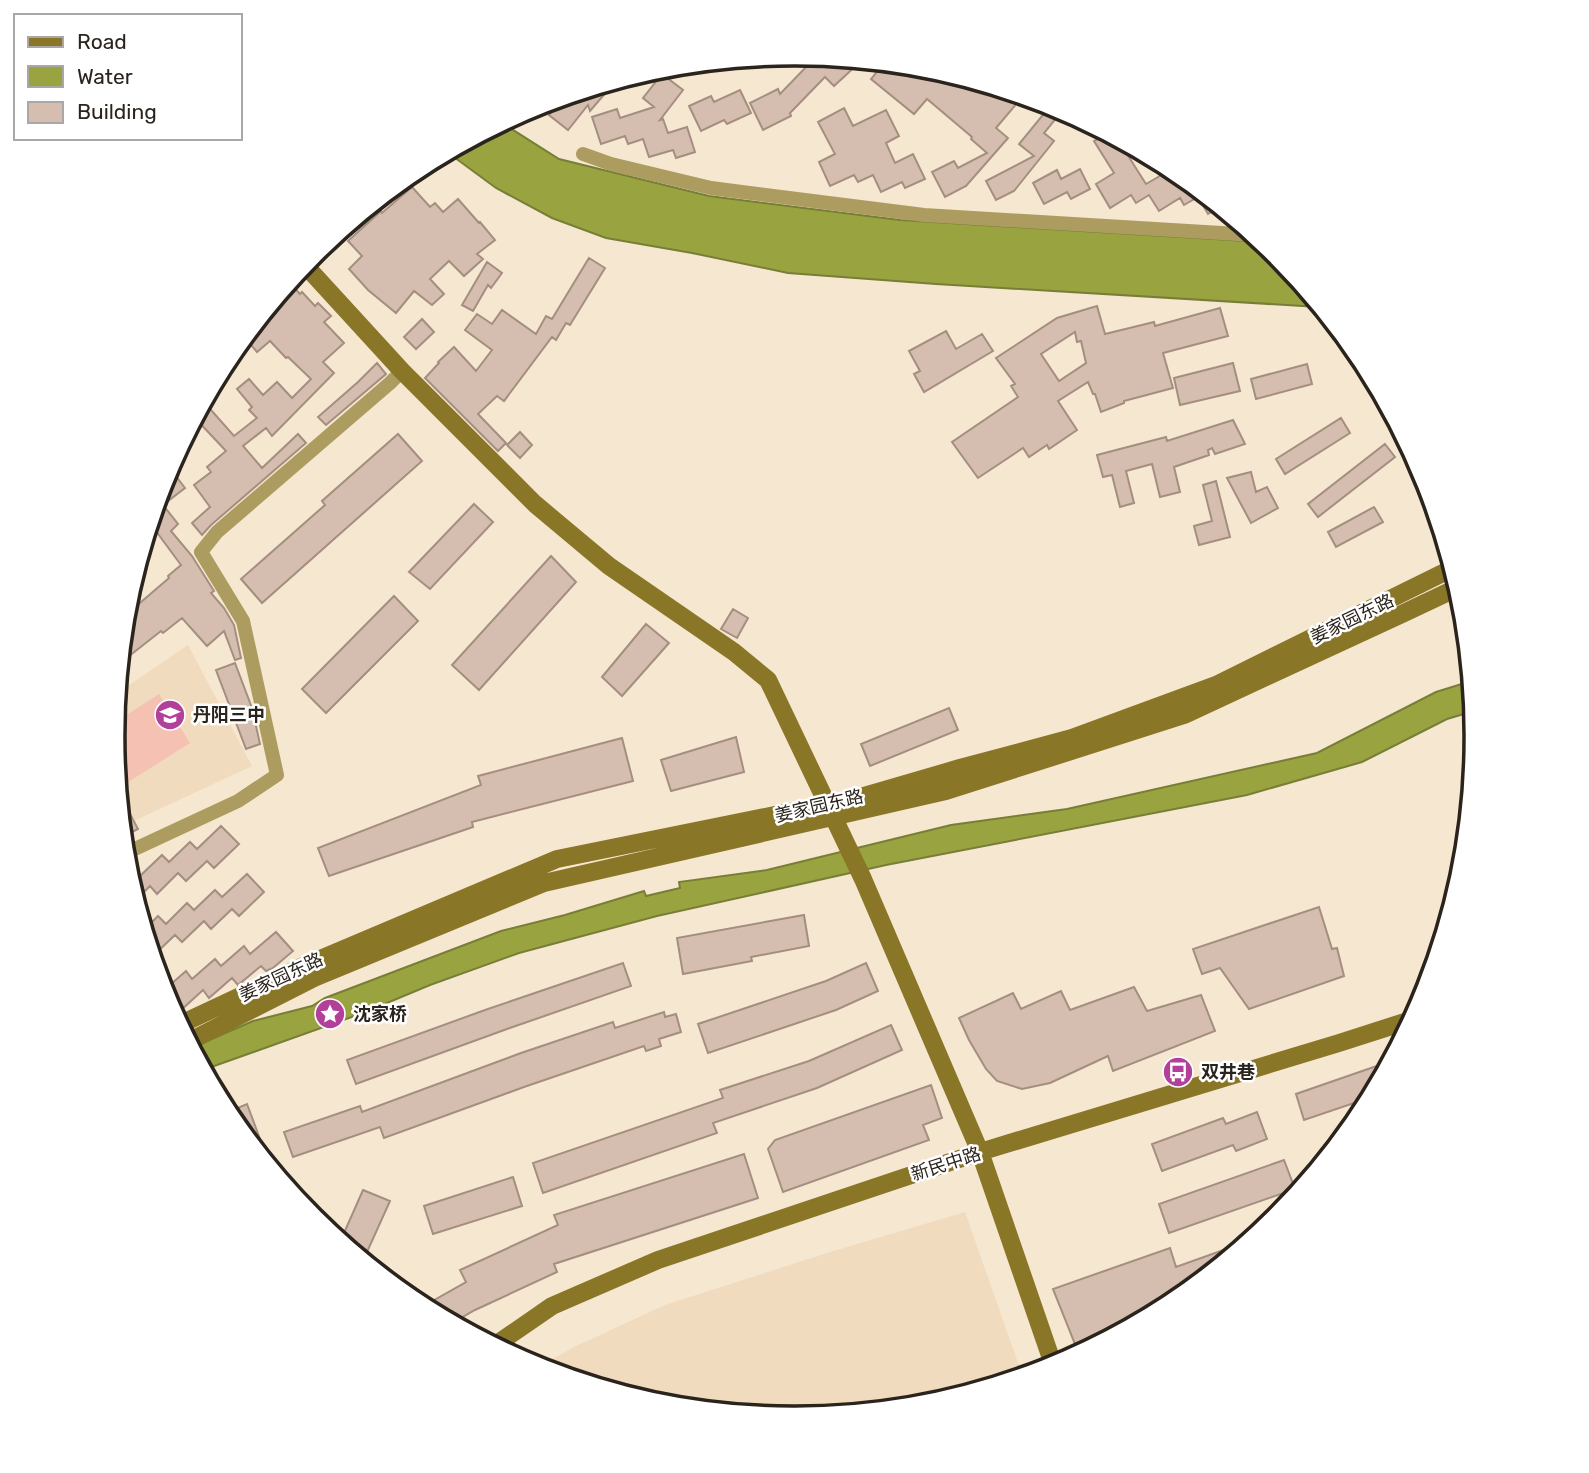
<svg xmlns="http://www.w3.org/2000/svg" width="1589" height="1473" font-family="Rubik,'Noto Sans SC',sans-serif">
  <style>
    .built { fill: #f0dbbf }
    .green { fill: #f5c1b2 }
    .water { fill: #99a441; stroke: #787e36; stroke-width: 2 }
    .building { fill: #d5beaf; stroke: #a48e80; stroke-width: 2; fill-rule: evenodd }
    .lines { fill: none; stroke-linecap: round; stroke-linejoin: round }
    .street { stroke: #ac9c5f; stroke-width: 14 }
    .secondary { stroke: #8a7627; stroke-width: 18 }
    .labels { text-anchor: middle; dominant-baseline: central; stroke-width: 5; stroke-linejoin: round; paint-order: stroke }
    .street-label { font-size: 18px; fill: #2a241c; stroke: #fff }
    .poi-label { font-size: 18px; font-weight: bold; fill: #2a241c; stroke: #fff; text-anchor: start }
    .rim { fill: none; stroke: #2a241c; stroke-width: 3.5 }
  </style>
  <rect width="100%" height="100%" fill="#f6e7d1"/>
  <path class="built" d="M188,645L252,766L121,827L112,736L116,694Z
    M965,1212L1023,1377L927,1406L794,1419L661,1406L537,1368L574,1347L665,1305L827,1253Z"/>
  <path class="green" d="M159,694L190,743L117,789L112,736L114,723Z"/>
  <path class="water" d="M502,123L559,159L709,196L900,220L1263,242L1277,254L1320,307L936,284L788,273L692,253L606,238L552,218L496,188L447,152Z
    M1471,681L1474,711L1447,719L1362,762L1247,795L886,865L657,916L519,953L430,985L363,1013L203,1070L191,1048L253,1021L312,1006L325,998L501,931L565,915L644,891L646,896L680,888L679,882L767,870L951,825L1067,809L1317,753L1436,692Z"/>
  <path class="building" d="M803,55L861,61L834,86L825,77L790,113L791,116L763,130L750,103L778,89L780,94L810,63Z
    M884,63L928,67L1023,96L996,128L1008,138L966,186L945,197L932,172L954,161L958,168L987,153L971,139L972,137L927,99L914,114L871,79Z
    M662,74L683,90L660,120L663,119L668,133L687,127L695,152L676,158L673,150L649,157L643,139L628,144L625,136L601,144L592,117L617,109L620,118L654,107L643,98Z
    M615,82L590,111L588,105L568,130L549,115L564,97Z
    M740,90L751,113L727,124L724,120L701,131L689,106L711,96L714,102Z
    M1051,105L1063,110L1044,133L1054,141L1014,191L996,200L986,181L1034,156L1019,144Z
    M844,108L853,126L886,110L899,136L886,143L895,163L913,154L925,179L905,188L902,182L881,192L873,175L858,182L854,175L830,186L819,162L835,154L818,122Z
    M1107,134L1135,149L1127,154L1146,184L1165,173L1171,182L1181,176L1220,207L1208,214L1198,197L1184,205L1180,198L1159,211L1149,195L1136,203L1131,195L1110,208L1096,184L1114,173L1094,141Z
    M1080,169L1090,189L1071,199L1067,192L1044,204L1033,183L1057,170L1061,179Z
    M412,187L430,207L435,203L443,212L458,199L479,223L480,222L495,240L477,254L483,259L464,276L449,261L430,279L444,294L432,305L414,291L396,313L368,290L349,269L362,256L348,241L381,211L382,213Z
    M589,258L605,268L570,325L566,323L556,340L552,337L504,401L497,396L478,414L506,443L498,451L425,378L439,363L438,362L454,347L476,371L492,350L465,330L477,314L492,324L502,310L536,334L546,316L552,319Z
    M487,262L502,273L491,288L488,285L473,311L462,305Z
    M289,282L300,294L302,292L315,306L318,303L331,316L324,322L344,343L323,362L334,373L272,436L266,428L243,446L262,468L298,434L306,443L211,525L202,535L192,523L210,507L194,485L211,472L207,467L226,451L195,418L204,402L234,436L257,418L249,410L252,407L237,389L249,379L263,395L277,382L292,398L311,379L288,357L286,358L270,341L257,352L244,337Z
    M1097,306L1105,334L1154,322L1155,326L1220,308L1228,336L1163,353L1173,388L1124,401V403L1101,412L1095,394H1093L1088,382L1058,401L1077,430L1049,449L1047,445L1029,457L1023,448L978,478L952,442L1018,397L1011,386L1015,384L996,358L1057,318ZM1075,332L1077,342L1081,341L1086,363L1059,381L1041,354Z
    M422,319L434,332L416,349L404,337Z
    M946,331L956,349L982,334L993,351L924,392L914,374L920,371L909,351Z
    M377,363L386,374L326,425L318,417L358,382Z
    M1233,363L1240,391L1180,405L1174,378Z
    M1307,364L1312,384L1256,399L1251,379Z
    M1341,418L1350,433L1285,474L1276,459Z
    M1233,420L1245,444L1215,454L1212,448L1208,450L1209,455L1174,467L1180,492L1160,497L1152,464L1126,471L1134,503L1120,507L1112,475L1103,477L1097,455L1166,437L1167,441Z
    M520,432L532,445L520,458L507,445Z
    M398,434L422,461L262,603L241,579L325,505L322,501Z
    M1385,444L1395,457L1318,517L1308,504Z
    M169,467L185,488L163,505L178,524L171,531L192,556L214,591L211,593L224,608L234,625L241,658L235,660L224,631L207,646L182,618L163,633L161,631L119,664L127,599L134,608L169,578L168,576L181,565L150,523L164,475Z
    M1251,472L1256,492L1267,487L1278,508L1251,523L1227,478Z
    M1216,481L1230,537L1199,545L1194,526L1212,521L1203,485Z
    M474,504L493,522L430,589L409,572Z
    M1374,507L1383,522L1336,547L1328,532Z
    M551,556L576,582L479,690L452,665Z
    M394,596L418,621L326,713L302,689Z
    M733,609L748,618L737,638L721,629Z
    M646,624L669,643L622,696L602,677Z
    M235,663L252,708L260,744L246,749L216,670Z
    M949,708L958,730L870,766L861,744Z
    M736,737L744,772L671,791L661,760Z
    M622,738L633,781L472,822L473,827L329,876L318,848L481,785L478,776Z
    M118,791L138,829L122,837Z
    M221,826L239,844L214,868L207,861L186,881L178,873L157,894L150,886L135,901L125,863H127L140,876L162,855L169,862L190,842L197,849Z
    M247,874L264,892L239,916L232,909L211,929L204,921L182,942L175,935L152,957L144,930L158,916L166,924L187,903L194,910L215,890L222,897Z
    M1319,907L1332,949L1337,948L1344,976L1249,1009L1220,968L1202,974L1193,949Z
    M804,915L809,946L751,957L752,961L683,974L677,938Z
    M276,932L293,951L273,968L266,971L261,966L238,985L232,978L209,998L203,990L180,1011L163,991L186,971L192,979L215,959L221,966L244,946L250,954Z
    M623,963L631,986L507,1029L356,1084L347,1060L485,1010Z
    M866,963L878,991L836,1010L708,1053L698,1024L826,981Z
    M1134,987L1147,1011L1201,995L1215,1031L1113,1071L1108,1056L1050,1083L1022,1089L997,1081L986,1069L969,1040L959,1018L1013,993L1021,1009L1061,991L1070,1010Z
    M664,1012L665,1017L676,1014L681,1032L659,1039L661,1046L646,1051L644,1046L524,1087L384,1138L380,1127L293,1157L284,1132L360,1106L362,1112L521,1053L613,1022L615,1028Z
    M891,1025L902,1050L817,1088L713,1123L717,1133L543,1193L533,1163L723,1098L720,1090L809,1061Z
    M1391,1061L1372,1097L1304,1120L1296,1094Z
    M931,1085L942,1118L923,1125L929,1140L783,1192L768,1149L775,1140Z
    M247,1104L260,1139L250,1143L226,1113Z
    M1257,1112L1267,1139L1236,1151L1233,1145L1162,1171L1152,1144L1223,1118L1226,1124Z
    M744,1154L758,1198L554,1264L557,1272L475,1310L452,1323L422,1307L466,1282L460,1270L558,1225L554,1215Z
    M1284,1160L1295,1189L1169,1233L1159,1204Z
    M513,1177L522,1206L433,1234L424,1206Z
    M363,1190L390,1201L363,1261L340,1242Z
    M1246,1242L1247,1243L1173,1304L1079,1354L1053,1289L1170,1248L1176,1267Z"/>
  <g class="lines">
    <path class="street" d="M583,154L611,164L711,188L924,215L1254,235
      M124,854L238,801L277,775L243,621L201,552L217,532L390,383L402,371"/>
    <path class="secondary" d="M304,264L402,371L535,504L609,566L734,652L768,680L863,879L980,1152L1054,1367
      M179,1025L306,965L557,859L854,799L960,768L1072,738L1216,685L1453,568
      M188,1042L314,978L544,883L946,791L1184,715L1404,613L1459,587
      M494,1346L552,1306L658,1260L980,1152L1339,1043L1414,1019"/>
  </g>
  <defs>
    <g id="school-disc" transform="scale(1.575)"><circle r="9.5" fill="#b2409a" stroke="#fff"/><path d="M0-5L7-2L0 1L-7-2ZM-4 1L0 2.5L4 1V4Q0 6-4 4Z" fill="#fff"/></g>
    <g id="sight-disc" transform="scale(1.575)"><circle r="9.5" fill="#b2409a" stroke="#fff"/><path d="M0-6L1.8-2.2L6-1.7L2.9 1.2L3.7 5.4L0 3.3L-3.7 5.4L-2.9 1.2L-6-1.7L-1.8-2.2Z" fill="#fff"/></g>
    <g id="bus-disc" transform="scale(1.575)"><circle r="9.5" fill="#b2409a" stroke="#fff"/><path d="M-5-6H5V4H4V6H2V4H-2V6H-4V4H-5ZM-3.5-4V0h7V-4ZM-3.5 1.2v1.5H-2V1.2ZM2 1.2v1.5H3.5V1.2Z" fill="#fff"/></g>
  </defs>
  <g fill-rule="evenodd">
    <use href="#school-disc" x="170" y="715"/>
    <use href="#sight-disc" x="330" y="1014"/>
    <use href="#bus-disc" x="1178" y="1072"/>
  </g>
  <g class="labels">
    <g class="street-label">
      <text transform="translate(1352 619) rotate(-26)">姜家园东路</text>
      <text transform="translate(819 806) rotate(-13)">姜家园东路</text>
      <text transform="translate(281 977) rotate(-25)">姜家园东路</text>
      <text transform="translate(946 1164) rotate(-18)">新民中路</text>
    </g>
    <g class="poi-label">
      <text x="193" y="715">丹阳三中</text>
      <text x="353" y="1014">沈家桥</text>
      <text x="1201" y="1072">双井巷</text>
    </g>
  </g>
  <path d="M0 0H1589V1473H0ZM794 66H795A669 669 0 0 1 1464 735V737A669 669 0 0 1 795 1406H794A669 669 0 0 1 125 737V735A669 669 0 0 1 794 66Z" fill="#fff" fill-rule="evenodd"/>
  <path class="rim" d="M794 66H795A669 669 0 0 1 1464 735V737A669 669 0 0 1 795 1406H794A669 669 0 0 1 125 737V735A669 669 0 0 1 794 66Z"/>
  <rect x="14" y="14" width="228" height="126" fill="#ffffff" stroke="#aaa7a4" stroke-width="2"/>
  <rect x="28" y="37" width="35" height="10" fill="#8a7627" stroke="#aaa7a4" stroke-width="2"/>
  <text x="77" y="49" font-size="21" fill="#2a241c">Road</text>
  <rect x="28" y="66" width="35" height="21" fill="#99a441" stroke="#aaa7a4" stroke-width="2"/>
  <text x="77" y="84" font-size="21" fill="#2a241c">Water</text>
  <rect x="28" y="102" width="35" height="21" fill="#d5beaf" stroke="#aaa7a4" stroke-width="2"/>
  <text x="77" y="119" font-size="21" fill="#2a241c">Building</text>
</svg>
